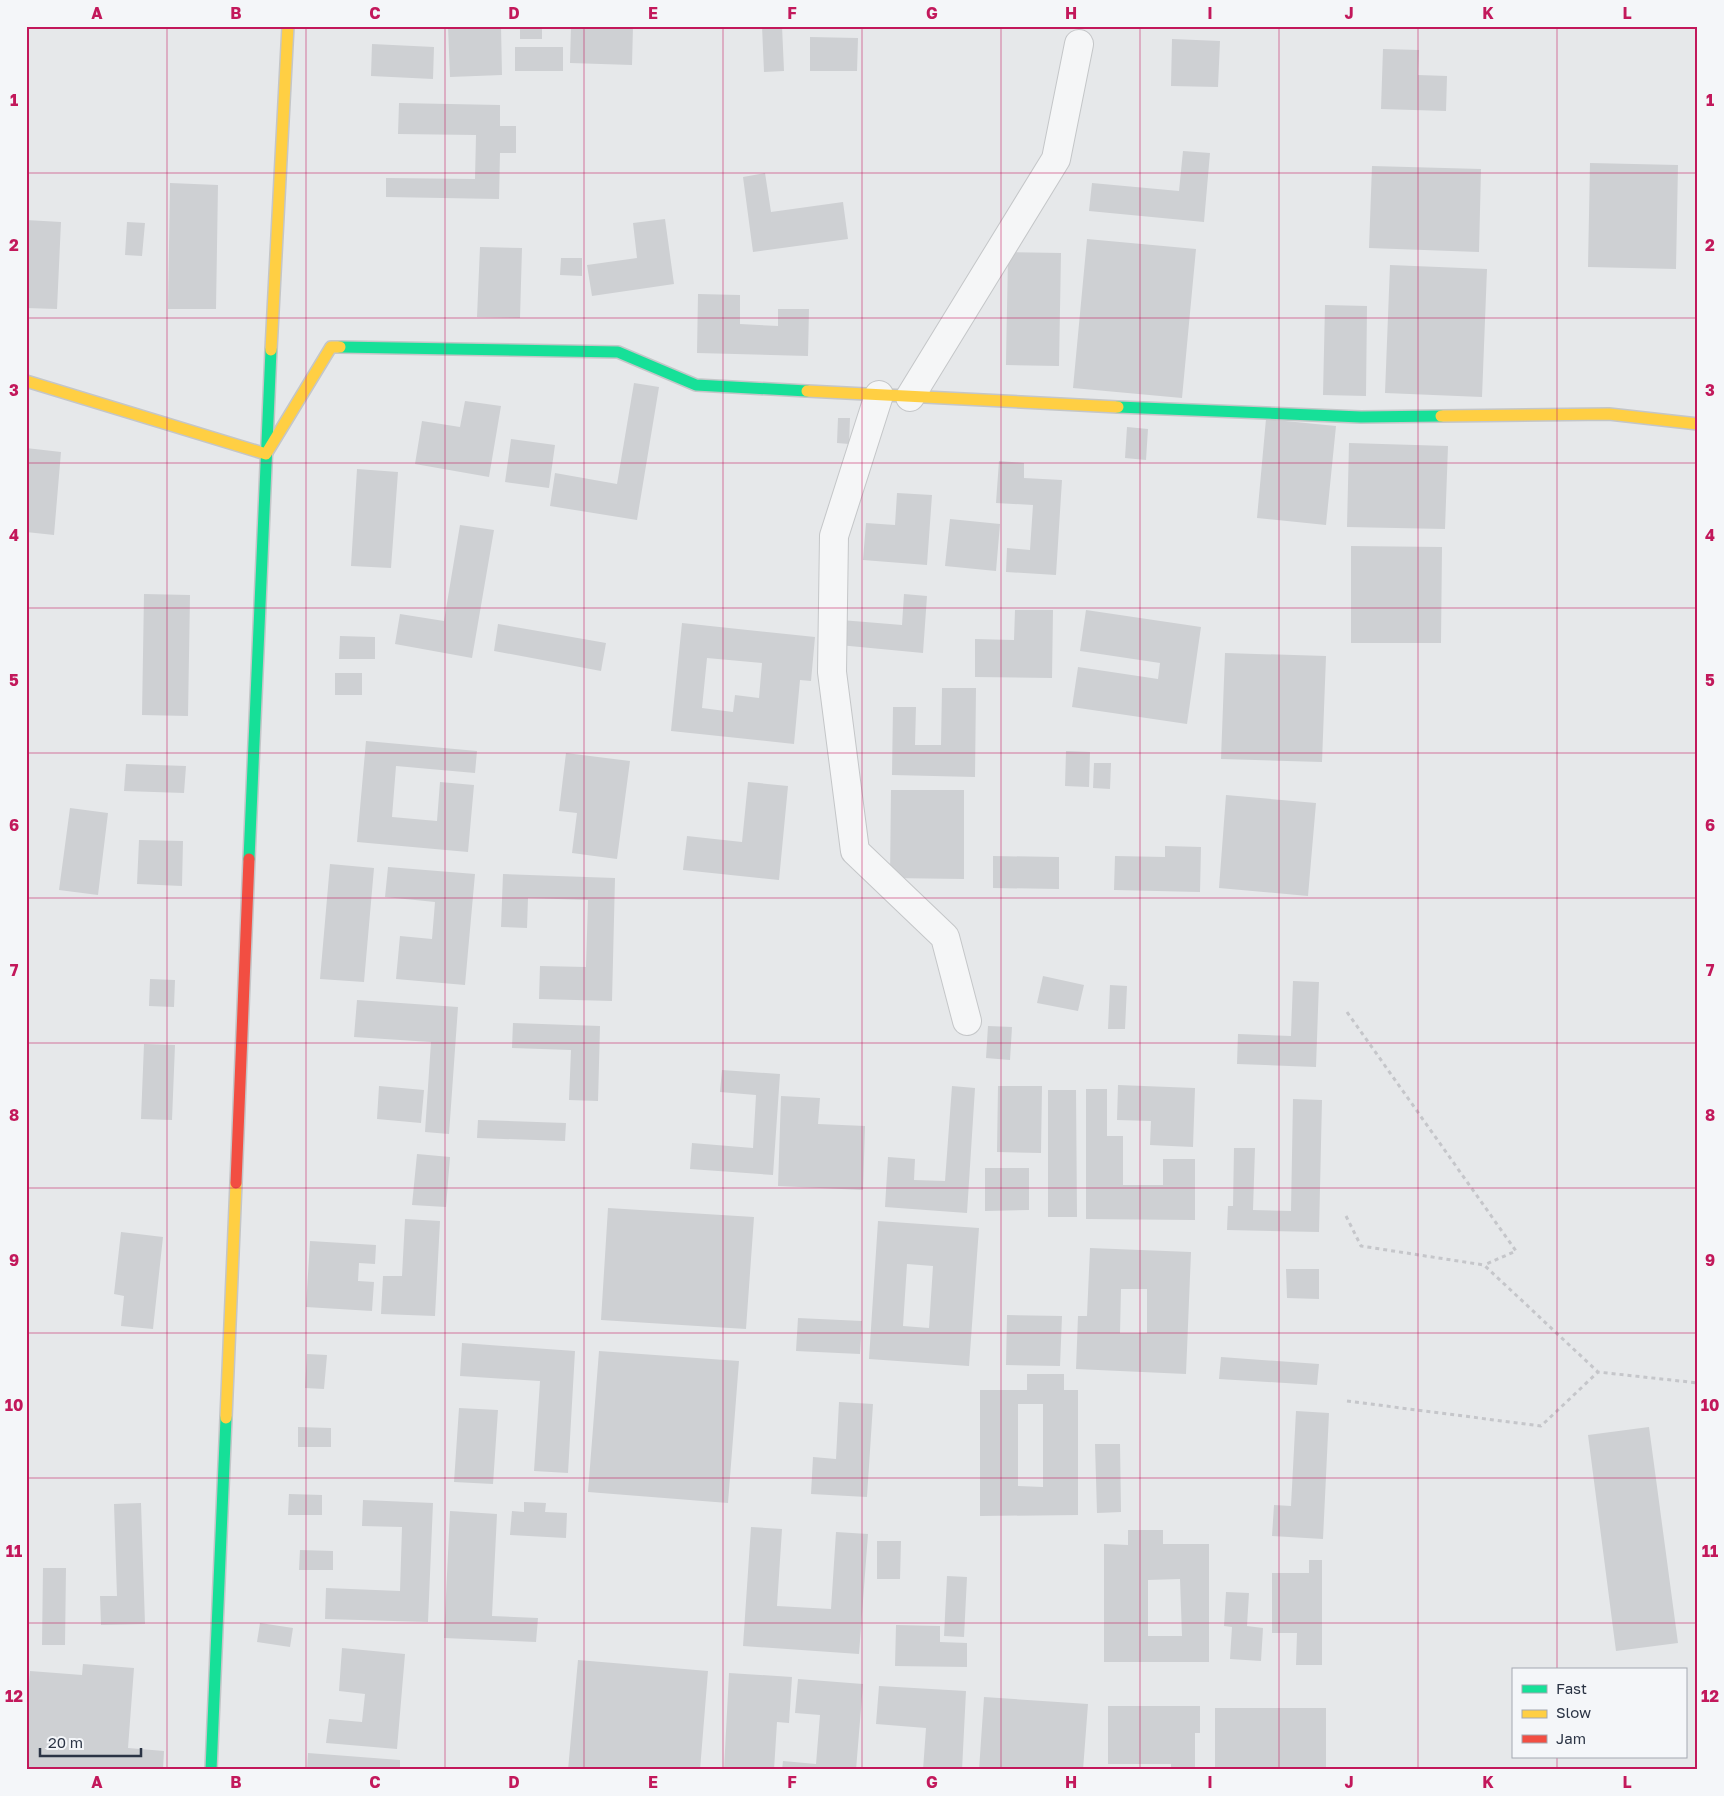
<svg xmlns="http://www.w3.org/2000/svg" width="1724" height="1796" font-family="'Golos Text',sans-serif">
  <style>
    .building { fill: #ced0d3; fill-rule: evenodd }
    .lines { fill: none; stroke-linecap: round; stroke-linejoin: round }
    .street-casing { stroke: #c4c6c8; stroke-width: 30 }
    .fast-casing { stroke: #c4c6c8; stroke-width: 14 }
    .slow-casing { stroke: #c4c6c8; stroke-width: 14 }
    .jam-casing { stroke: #c4c6c8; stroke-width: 14 }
    .path { stroke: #c5c6ca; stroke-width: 3; stroke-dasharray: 4 4; stroke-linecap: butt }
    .street { stroke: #f5f6f7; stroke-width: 28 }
    .fast { stroke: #16e098; stroke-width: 11 }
    .slow { stroke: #ffcf43; stroke-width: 11 }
    .jam { stroke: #f24e42; stroke-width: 11 }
    .grid { fill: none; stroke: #c2185b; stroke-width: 1; stroke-opacity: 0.55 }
    .neatline { fill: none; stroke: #c2185b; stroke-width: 2 }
    .grid-label { font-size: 16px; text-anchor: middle; font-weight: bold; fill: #c2185b }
  </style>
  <rect width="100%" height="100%" fill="#e6e8ea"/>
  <path class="building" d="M448,26H501L502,75L450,77Z
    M520,26H542V39H520Z
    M571,26H633L632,65L570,63Z
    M762,26H782L784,71L764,72Z
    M810,37L858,38L857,71H810Z
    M1172,39L1220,41L1218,87L1171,86Z
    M372,44L434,47L433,79L371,76Z
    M515,47H563V71H515Z
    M1383,49L1419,50L1418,75L1447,76L1446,111L1381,109Z
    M399,103L500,105V126H516V153H500L499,199L386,197V178L475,179L476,135L398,134Z
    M1183,151L1210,153L1204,222L1089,211L1092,183L1179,191Z
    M1590,163L1678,165L1676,269L1588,267Z
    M1372,166L1481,169L1479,252L1369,248Z
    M765,173L771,212L843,202L848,239L753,252L743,177Z
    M170,183L218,185L216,309H168Z
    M665,219L674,284L592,296L587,265L637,258L633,223Z
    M26,220L61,222L57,309L26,308Z
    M127,222L145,223L142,256L125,255Z
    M1087,239L1196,249L1182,398L1073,388Z
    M480,247L522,248L520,318L477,317Z
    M1008,252L1061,253L1059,366L1006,365Z
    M561,258H582V276L560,275Z
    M1390,265L1487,269L1482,397L1385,393Z
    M698,294L740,295V324L778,326V309H809L808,356L697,353Z
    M1325,305L1367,306L1366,396L1323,395Z
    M634,383L659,387L637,520L550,506L555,473L617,484Z
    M465,401L501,406L489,477L415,464L422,421L460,427Z
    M838,418H850L849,444L837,443Z
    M1266,419L1336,426L1326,525L1257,518Z
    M1127,427L1148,429L1146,460L1125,458Z
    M511,439L555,445L549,488L505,482Z
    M1349,443L1448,446L1445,529L1347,527Z
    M26,448L61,452L54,535L26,532Z
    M999,461L1024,463V478L1062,480L1056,575L1006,572L1007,548L1030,550L1033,505L996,503Z
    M357,469L398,472L391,568L351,566Z
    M897,493L932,495L927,565L863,560L866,523L895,525Z
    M950,519L1000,524L996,571L945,566Z
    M460,525L494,530L472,658L395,644L400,614L444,621Z
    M1351,546L1442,547L1441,643H1351Z
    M144,594L190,595L188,716L142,715Z
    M904,594L927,596L923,653L839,645L841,620L902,625Z
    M1015,610H1053L1052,678L975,677V639L1014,640Z
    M1086,610L1201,627L1187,724L1072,707L1078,667L1158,679L1160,663L1080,651Z
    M682,623L815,637L811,681L800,680L794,744L671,731ZM707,658L762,663L759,698L735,695L733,712L702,708Z
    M498,624L606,643L601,671L494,651Z
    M340,636L375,637V659H339Z
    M1225,653L1326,656L1322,762L1221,759Z
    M335,673H362V695H335Z
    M942,688H976L975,777L892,775L893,707H916L915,745H941Z
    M366,741L477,751L475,773L396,766L392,817L437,821L440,782L474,785L468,852L357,842Z
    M1066,751L1090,752L1089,787L1065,786Z
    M566,753L630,761L617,859L572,853L577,813L559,811Z
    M1094,763H1111L1110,789L1093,788Z
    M126,764L186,766L184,793L124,791Z
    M748,782L788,786L779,880L683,870L687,836L742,842Z
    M891,790H964V879L890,878Z
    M1226,795L1316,803L1308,896L1219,888Z
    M70,808L108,813L98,895L59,890Z
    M139,840L183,841L182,886L137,884Z
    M1165,846L1201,847L1200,892L1114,890L1115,856L1165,857Z
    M993,856L1059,857V889L993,888Z
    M330,864L374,868L364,982L320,979Z
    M388,867L475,874L465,985L396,979L400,936L432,939L435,902L385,897Z
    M503,874L615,878L612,1001L539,999L540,966L586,967L588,900L528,898L527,928L501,927Z
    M1043,976L1084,985L1078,1011L1037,1003Z
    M150,979L175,980L174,1007L149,1006Z
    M1293,981L1319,982L1316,1067L1237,1064L1238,1034L1291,1036Z
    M1110,985L1127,986L1125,1029H1108Z
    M357,1000L458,1007L449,1134L425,1132L431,1042L354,1037Z
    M513,1023L600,1026L598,1101L569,1100L571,1050L512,1048Z
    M988,1026L1012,1027L1010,1060L986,1058Z
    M144,1044L175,1045L172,1120L141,1119Z
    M722,1070L780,1074L773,1175L690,1169L692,1143L753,1148L756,1095L720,1092Z
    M1118,1085L1195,1088L1193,1147L1150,1145L1151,1121L1117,1120Z
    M379,1086L424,1090L421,1123L377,1119Z
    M952,1086L975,1088L967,1213L885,1207L888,1157L915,1159L914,1180L945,1181Z
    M998,1086H1042L1041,1153L997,1152Z
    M1086,1089H1107V1136H1123V1185H1163V1159H1195V1220L1086,1219Z
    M1048,1090H1076L1077,1217H1048Z
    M781,1096L820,1098L818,1124L865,1126L863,1190L778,1186Z
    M1293,1099L1322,1100L1319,1232L1227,1230L1228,1206H1233L1234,1148H1255L1253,1210L1291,1211Z
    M478,1120L566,1123L565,1141L477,1138Z
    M417,1154L450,1157L446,1207L412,1205Z
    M985,1168H1029V1210L985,1211Z
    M608,1208L754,1217L746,1329L601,1320Z
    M405,1219L440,1221L435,1316L381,1314L383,1276H402Z
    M878,1221L979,1228L969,1366L869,1359ZM907,1264L933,1266L929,1328L903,1326Z
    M121,1232L163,1237L153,1329L121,1326L124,1296L114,1294Z
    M310,1241L376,1245L375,1264L359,1263L358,1281L374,1282L372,1311L306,1307Z
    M1090,1248L1191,1252L1186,1374L1076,1369L1078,1316H1087ZM1121,1289H1147V1333H1120Z
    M1286,1269H1319V1299L1287,1298Z
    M1007,1315L1062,1316L1060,1366L1006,1365Z
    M798,1318L862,1321L860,1354L796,1351Z
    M462,1343L575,1351L568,1473L534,1471L540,1381L460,1376Z
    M599,1351L739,1361L728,1503L588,1492Z
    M307,1354L327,1355L324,1389L305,1388Z
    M1221,1357L1319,1364L1317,1385L1219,1379Z
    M1027,1374H1064V1390H1078V1515L980,1516V1390H1027ZM1018,1404H1043V1487L1018,1486Z
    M839,1402L873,1404L867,1497L811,1494L813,1457L836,1459Z
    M459,1408L498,1410L493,1484L454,1482Z
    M1296,1411L1329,1413L1323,1539L1272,1536L1274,1505L1291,1506Z
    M298,1427L331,1428V1447H298Z
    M1649,1427L1678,1643L1616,1651L1588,1435Z
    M1095,1444H1120L1121,1512L1097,1513Z
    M289,1494L322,1495V1515H288Z
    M363,1500L433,1503L428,1622L325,1619L326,1588L400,1591L402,1527L362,1526Z
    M524,1502L546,1503L545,1512L567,1513L566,1538L510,1535L512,1511L524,1512Z
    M141,1503L145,1624L101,1625L100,1596H117L114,1504Z
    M450,1511L497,1514L492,1616L538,1618L536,1642L444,1638Z
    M751,1527L782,1529L777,1606L831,1609L836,1532L868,1534L859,1654L743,1646Z
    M1128,1530H1163V1544H1209V1662H1104V1544L1128,1545ZM1180,1579L1182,1636H1148V1580Z
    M877,1541H901L900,1579H877Z
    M300,1550L333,1551V1570H299Z
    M1309,1560H1322V1665H1296L1297,1633H1272V1573H1309Z
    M43,1568H66L65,1645H42Z
    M947,1576L967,1577L964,1637L944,1636Z
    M1226,1592L1249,1593L1247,1626L1263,1628L1261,1661L1230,1659L1232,1627L1224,1626Z
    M260,1623L293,1628L290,1647L257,1642Z
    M896,1625L940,1626V1642L967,1643V1667L895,1666Z
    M342,1648L405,1654L397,1749L326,1743L329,1719L362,1722L365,1694L339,1691Z
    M578,1660L708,1671L700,1770H568Z
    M83,1664L134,1668L128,1748L164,1751L163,1770H26V1719L30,1671L82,1675Z
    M729,1673L792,1677L789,1723L777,1722L774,1770H724Z
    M798,1679L863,1684L856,1770H782L783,1761L816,1764L820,1715L795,1713Z
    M879,1686L966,1691L962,1770H923L926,1728L876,1724Z
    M984,1697L1088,1704L1083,1770H979Z
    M1108,1706H1200V1733H1195V1770H1171V1764H1108Z
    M1215,1708H1326V1770H1215Z
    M308,1753L400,1760V1770H307Z"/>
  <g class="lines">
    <g class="street-casing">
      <path id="street" d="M879,395L834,536L832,672L855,851L945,937L967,1021
        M910,397L1056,159L1079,44"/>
    </g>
    <g class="fast-casing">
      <path id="fast" d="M340,347L618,352L696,385L807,391
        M1118,407L1361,417L1441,416
        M249,859L271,350
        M211,1770L226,1418"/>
    </g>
    <g class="slow-casing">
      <path id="slow" d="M271,350L288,26
        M26,381L266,454L331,347H340
        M807,391L1118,407
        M1441,416L1609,414L1698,424
        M226,1418L236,1183"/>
    </g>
    <g class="jam-casing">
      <path id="jam" d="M236,1183L249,859"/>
    </g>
    <path class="path" d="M1347,1012L1516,1251L1484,1265
      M1346,1216L1361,1246L1484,1265L1598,1372L1698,1383
      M1347,1401L1541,1426L1598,1372"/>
    <use href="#street" class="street"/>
    <use href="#fast" class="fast"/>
    <use href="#slow" class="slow"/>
    <use href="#jam" class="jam"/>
  </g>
  <path class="grid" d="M167,26V1770M306,26V1770M445,26V1770M584,26V1770M723,26V1770M862,26V1770M1001,26V1770M1140,26V1770M1279,26V1770M1418,26V1770M1557,26V1670M26,173H1698M26,318H1698M26,463H1698M26,608H1698M26,753H1698M26,898H1698M26,1043H1698M26,1188H1698M26,1333H1698M26,1478H1698M26,1623H1698M1557,1757V1770"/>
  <rect width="1724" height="1796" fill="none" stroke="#f4f6f9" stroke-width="55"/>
  <rect x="1512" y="1668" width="175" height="90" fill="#f4f6f9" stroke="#a4a8b1"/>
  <rect x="1522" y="1685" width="25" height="8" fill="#16e098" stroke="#a4a8b1"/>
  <text x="1556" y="1694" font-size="15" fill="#2b3445">Fast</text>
  <rect x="1522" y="1710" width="25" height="8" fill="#ffcf43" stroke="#a4a8b1"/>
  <text x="1556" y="1718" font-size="15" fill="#2b3445">Slow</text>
  <rect x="1522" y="1735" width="25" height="8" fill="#f24e42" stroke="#a4a8b1"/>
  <text x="1556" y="1744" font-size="15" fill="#2b3445">Jam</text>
  <path d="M40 1748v8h101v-8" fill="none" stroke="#2b3445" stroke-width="2.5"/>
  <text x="48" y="1748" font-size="15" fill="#2b3445" stroke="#f4f6f9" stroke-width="4" paint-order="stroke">20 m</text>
  <rect x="28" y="28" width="1668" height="1740" class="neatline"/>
  <g class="grid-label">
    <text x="97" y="19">A</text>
    <text x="236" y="19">B</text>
    <text x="375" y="19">C</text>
    <text x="514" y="19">D</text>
    <text x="653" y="19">E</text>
    <text x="792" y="19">F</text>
    <text x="932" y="19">G</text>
    <text x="1071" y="19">H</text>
    <text x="1210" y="19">I</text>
    <text x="1349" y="19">J</text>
    <text x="1488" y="19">K</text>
    <text x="1627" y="19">L</text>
    <text x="14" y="106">1</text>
    <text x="1710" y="106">1</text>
    <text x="14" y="251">2</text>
    <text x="1710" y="251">2</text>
    <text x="14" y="396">3</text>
    <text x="1710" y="396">3</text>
    <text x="14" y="541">4</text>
    <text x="1710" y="541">4</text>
    <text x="14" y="686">5</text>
    <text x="1710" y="686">5</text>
    <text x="14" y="831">6</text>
    <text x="1710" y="831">6</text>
    <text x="14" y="976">7</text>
    <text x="1710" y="976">7</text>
    <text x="14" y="1121">8</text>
    <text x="1710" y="1121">8</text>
    <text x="14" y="1266">9</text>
    <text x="1710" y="1266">9</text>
    <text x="14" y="1411">10</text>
    <text x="1710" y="1411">10</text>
    <text x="14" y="1557">11</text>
    <text x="1710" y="1557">11</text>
    <text x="14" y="1702">12</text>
    <text x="1710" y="1702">12</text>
    <text x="97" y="1788">A</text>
    <text x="236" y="1788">B</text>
    <text x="375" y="1788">C</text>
    <text x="514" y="1788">D</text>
    <text x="653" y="1788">E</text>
    <text x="792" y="1788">F</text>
    <text x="932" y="1788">G</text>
    <text x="1071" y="1788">H</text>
    <text x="1210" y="1788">I</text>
    <text x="1349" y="1788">J</text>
    <text x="1488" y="1788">K</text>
    <text x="1627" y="1788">L</text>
  </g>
</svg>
